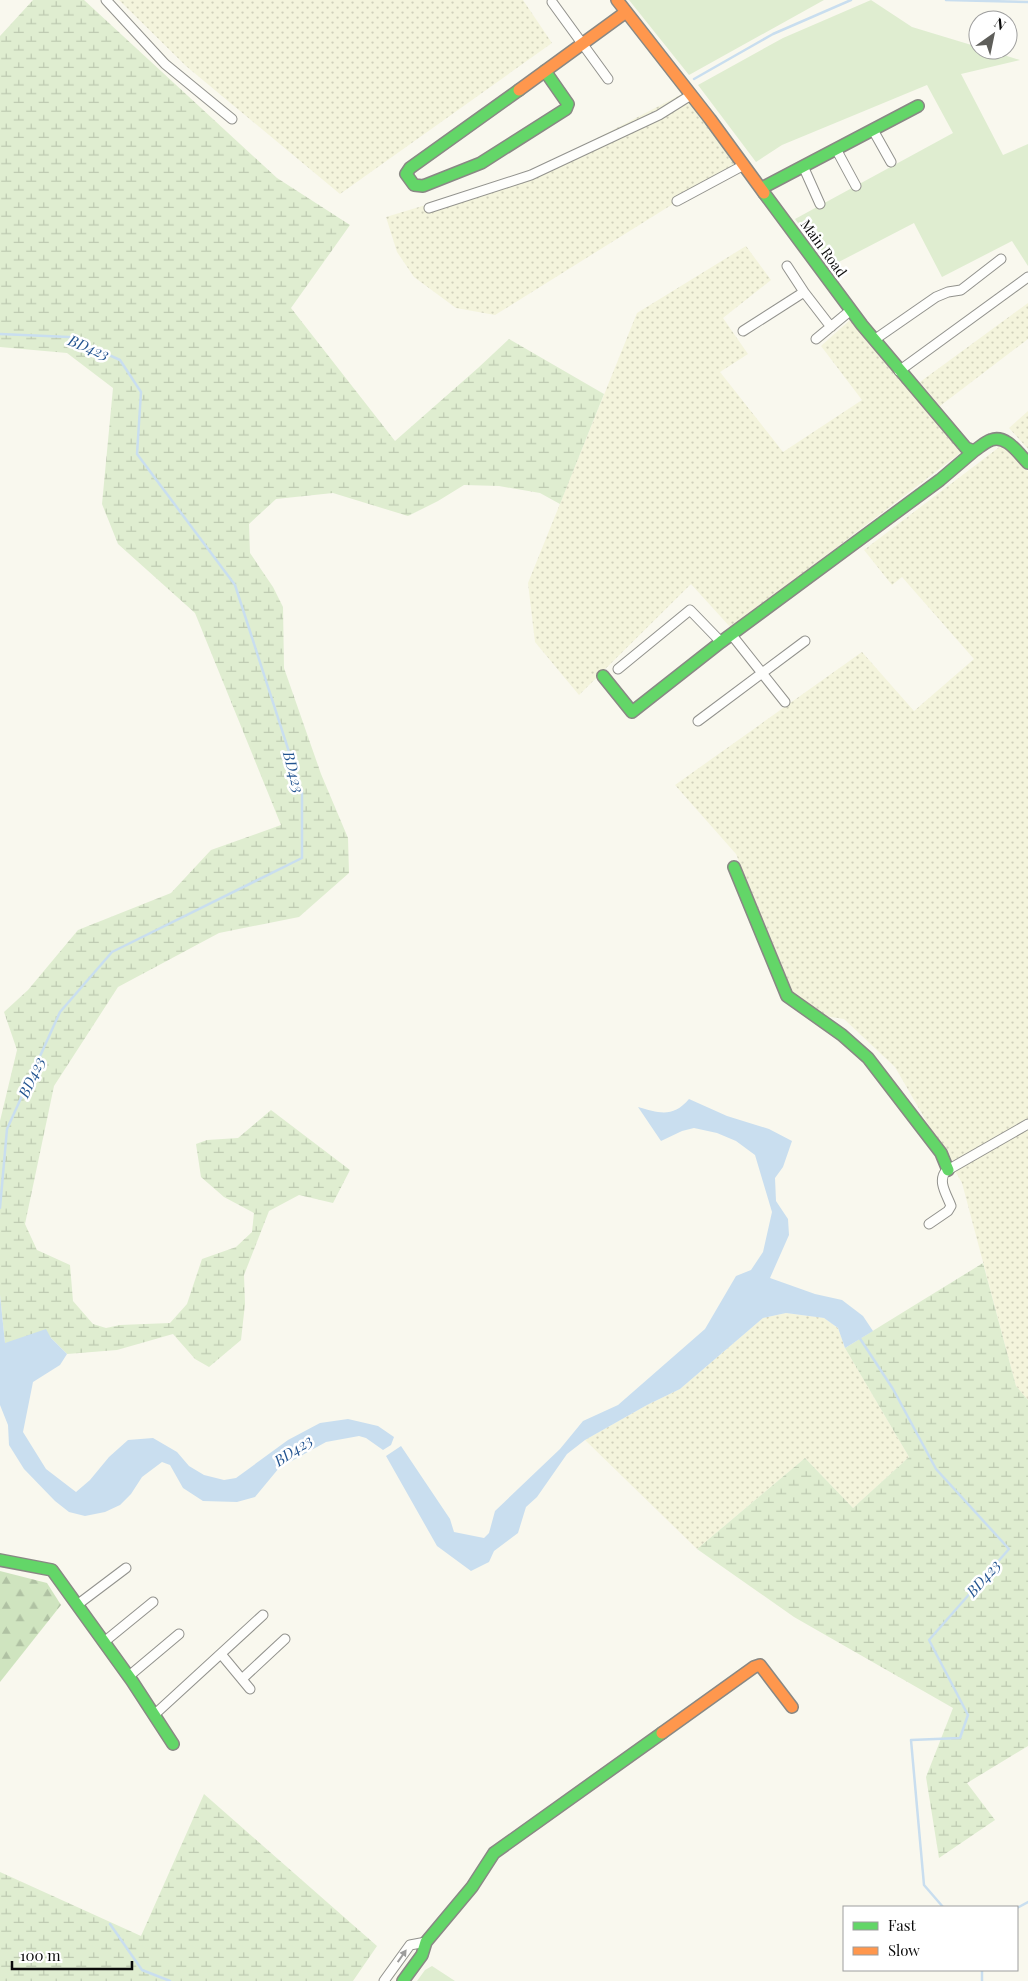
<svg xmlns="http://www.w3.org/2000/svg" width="1028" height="1981" font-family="'Playfair Display',serif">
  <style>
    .farmland { fill: url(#farmland-dots) }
    .grass { fill: #dfedd0 }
    .forest { fill: url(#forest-firs) }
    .wetland { fill: url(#wetland-marsh) }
    .water { fill: #c9deef }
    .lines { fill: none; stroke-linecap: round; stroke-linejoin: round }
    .stream { stroke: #c9deef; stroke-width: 2.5 }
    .street-casing { stroke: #92928d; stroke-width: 11 }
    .fast-casing { stroke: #898884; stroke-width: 14 }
    .slow-casing { stroke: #898884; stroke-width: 14 }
    .street { stroke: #fefefc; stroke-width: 9 }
    .fast { stroke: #63d668; stroke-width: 11 }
    .slow { stroke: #ff974d; stroke-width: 11 }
    .oneway { fill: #9d9d9c }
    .labels { text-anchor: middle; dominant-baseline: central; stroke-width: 5; stroke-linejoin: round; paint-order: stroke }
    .street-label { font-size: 14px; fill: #0b0b0b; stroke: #fff }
    .water-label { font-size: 15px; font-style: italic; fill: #215390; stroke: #fff }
  </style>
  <defs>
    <pattern id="farmland-dots" width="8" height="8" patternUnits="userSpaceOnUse" patternTransform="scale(1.25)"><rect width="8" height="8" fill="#f4f4dc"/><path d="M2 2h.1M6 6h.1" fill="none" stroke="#d0d0bb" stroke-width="1.8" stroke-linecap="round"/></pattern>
    <pattern id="forest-firs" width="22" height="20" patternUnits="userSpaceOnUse" patternTransform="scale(1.25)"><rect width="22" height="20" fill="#cfe4bf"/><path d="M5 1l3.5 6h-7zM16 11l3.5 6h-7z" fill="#b0c2a3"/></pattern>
    <pattern id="wetland-marsh" width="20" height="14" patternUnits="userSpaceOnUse" patternTransform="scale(1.25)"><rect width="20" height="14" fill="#dfedd0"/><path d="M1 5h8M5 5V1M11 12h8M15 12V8" fill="none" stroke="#becab1"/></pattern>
  </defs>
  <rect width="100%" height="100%" fill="#f9f8ee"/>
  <path class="farmland" d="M119,0H523L552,43L340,194L186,66Z
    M684,93L737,164L495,315L456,308L414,277L397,252L386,217L528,174Z
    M746,246L771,280L723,318L748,354L720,372L783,452L862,400L821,346L850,320L963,451L731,628L691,584L579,695L535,642L528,583L637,313Z
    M1028,303V339L940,406L920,382Z
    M1028,411V449L1009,428Z
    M1002,445L1028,471V1400L1016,1386L962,1183L895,1067L844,1019L825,1016L794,995L736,854L675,785L862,652L914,711L974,659L902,577L892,585L864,550Z
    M786,1313L824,1318L838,1328L845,1348L909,1457L853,1508L805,1458L697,1549L585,1440L647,1405L680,1389L763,1318Z"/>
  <path class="grass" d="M629,0H824L689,75Z
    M871,0L912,27L978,47V50H988L1020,60L961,74L1003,155L1028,144V266L1012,241L942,277L914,223L831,266L795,219L953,133L927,85L782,145L756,162L698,85L783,38Z
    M432,1966L455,1981H417L425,1970Z"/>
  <path class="forest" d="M0,1571L47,1583L61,1605L0,1682Z"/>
  <path class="wetland" d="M33,0H84L277,178L350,225L291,308L395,441L478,368L509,339L604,394L560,504L540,493L499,486L464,485L438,501L408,516L333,493L276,499L249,524L250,553L273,587L283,607L284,668L321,774L348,838L349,873L299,917L219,933L118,987L54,1086L25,1224L37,1250L70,1265L73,1301L93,1324L106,1328L120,1325L170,1323L187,1304L202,1259L236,1247L252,1232L254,1213L224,1197L201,1177L196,1144L207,1140L238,1138L271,1110L350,1170L333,1203L299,1195L269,1211L244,1275L245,1304L241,1340L209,1367L195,1359L173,1334L117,1350L67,1354L51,1338L5,1343L0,1295V1121L17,1050L4,1012L28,990L78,930L171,893L211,850L281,825L195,613L118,544L102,504L113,388L67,353L0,347V36Z
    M983,1263L1016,1386L1028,1400V1746L967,1783L995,1820L939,1858L926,1777L953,1708L794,1617L697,1549L805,1458L853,1508L909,1457L845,1348Z
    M204,1794L377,1946L353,1981H0V1872L141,1936Z"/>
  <path class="water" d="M689,1099L727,1116L769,1129L792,1141L783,1167L775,1178L776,1201L788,1219L789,1235L770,1278L815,1294L842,1300L863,1316L873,1331L845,1348L838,1328L824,1318L786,1313L763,1318L680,1389L647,1405L585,1440L567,1454L537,1497L526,1507L518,1533L494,1551L489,1562L471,1571L437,1546L386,1456L401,1446L450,1519L454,1532L484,1538L489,1533L495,1511L560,1449L583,1421L618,1405L705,1329L736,1276L751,1270L763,1252L772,1212L755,1155L736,1141L717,1133L694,1128L682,1131L661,1141L638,1107C659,1113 673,1118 689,1099Z
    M0,1295L5,1343L46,1329L51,1338L67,1354L60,1365L33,1382L23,1432L46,1469L76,1492L90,1480L109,1457L128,1440L153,1438L177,1452L189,1466L204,1475L224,1480L236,1478L288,1440L320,1423L348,1419L378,1426L394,1437L391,1445L383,1450L366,1438L359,1436L326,1442L279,1468L255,1497L237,1502L203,1501L183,1488L170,1465L162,1462L142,1477L131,1494L120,1505L105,1512L85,1516L69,1512L55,1501L24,1469L9,1445L8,1425L0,1405Z"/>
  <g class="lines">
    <path class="stream" d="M946,0L1028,2
      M694,79L773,34L851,0
      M0,334L69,337L120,360L141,392L137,454L235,585L302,792V858L112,952L60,1012L7,1129L0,1208
      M859,1337L893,1389L936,1469L1009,1549L929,1640L968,1715L960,1738L911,1740L924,1885L943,1907
      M1017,1908L1028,1902
      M110,1924L142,1970L170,1981
      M982,1981V1970"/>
    <g class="street-casing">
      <path id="street" d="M106,0L165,64L232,119
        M552,2L608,79
        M873,130L891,162
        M836,149L856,186
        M803,166L820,204
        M677,201L744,165
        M429,208L531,175L659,115L691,95
        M787,266L804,292L831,327
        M743,331L804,292
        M816,339L851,310
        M874,340L936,297L948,292L961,290L1001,259
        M899,371L1028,277
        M731,634L785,702
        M618,669L690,610L721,642
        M698,721L805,641
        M929,1224L948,1211L951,1206C947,1195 937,1181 946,1171L1028,1124
        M77,1605L126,1568
        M104,1642L153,1602
        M221,1654L250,1689
        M129,1676L179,1634
        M242,1679L285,1639
        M154,1715L263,1615
        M384,1981L410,1945L426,1942"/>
    </g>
    <g class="fast-casing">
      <path id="fast" d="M519,90L410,168L406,174L414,185L423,186L481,163L566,109L568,104L545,71
        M762,188L918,106
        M764,193L862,325L966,448L974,451C980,447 985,442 991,440C1006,434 1019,454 1028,463
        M603,676L632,712L721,642L940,480L974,451
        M734,867L787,996L842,1035L868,1058L941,1153L948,1170
        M0,1560L52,1570L132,1681L173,1744
        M403,1981L422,1955L426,1942L472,1887L494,1853L662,1733"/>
    </g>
    <g class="slow-casing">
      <path id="slow" d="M617,0L710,119L764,193
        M519,90L626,12
        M662,1733L754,1667L760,1665L792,1707"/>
    </g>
    <use href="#street" class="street"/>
    <use href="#fast" class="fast"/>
    <use href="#slow" class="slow"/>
  </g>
  <defs><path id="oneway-solid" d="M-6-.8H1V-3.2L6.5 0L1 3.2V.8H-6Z" transform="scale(1.25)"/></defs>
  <use class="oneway" href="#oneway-solid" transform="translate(402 1956) rotate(-55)"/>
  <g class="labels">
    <g class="street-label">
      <text transform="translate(824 248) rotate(54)">Main Road</text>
    </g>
    <g class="water-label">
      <text transform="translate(89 347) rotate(22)">BD423</text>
      <text transform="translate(294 772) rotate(75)">BD423</text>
      <text transform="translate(31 1077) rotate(-66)">BD423</text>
      <text transform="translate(293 1450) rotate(-34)">BD423</text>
      <text transform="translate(983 1578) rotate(-49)">BD423</text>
    </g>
  </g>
  <rect x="843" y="1906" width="175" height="65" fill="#ffffff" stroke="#9d9d9d"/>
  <rect x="853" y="1922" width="25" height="8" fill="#63d668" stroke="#9d9d9d"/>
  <text x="888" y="1931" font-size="15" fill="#0b0b0b">Fast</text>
  <rect x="853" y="1947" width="25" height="8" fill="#ff974d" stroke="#9d9d9d"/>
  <text x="888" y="1956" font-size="15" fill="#0b0b0b">Slow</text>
  <g transform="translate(993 35) rotate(33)"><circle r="24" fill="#ffffff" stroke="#9d9d9d"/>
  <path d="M0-4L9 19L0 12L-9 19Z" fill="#5e5e5a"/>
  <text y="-8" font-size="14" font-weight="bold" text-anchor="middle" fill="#0b0b0b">N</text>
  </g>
  <path d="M12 1961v8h120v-8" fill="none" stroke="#0b0b0b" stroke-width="2.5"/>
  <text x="20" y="1961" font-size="15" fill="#0b0b0b" stroke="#ffffff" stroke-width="4" paint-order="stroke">100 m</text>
</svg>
